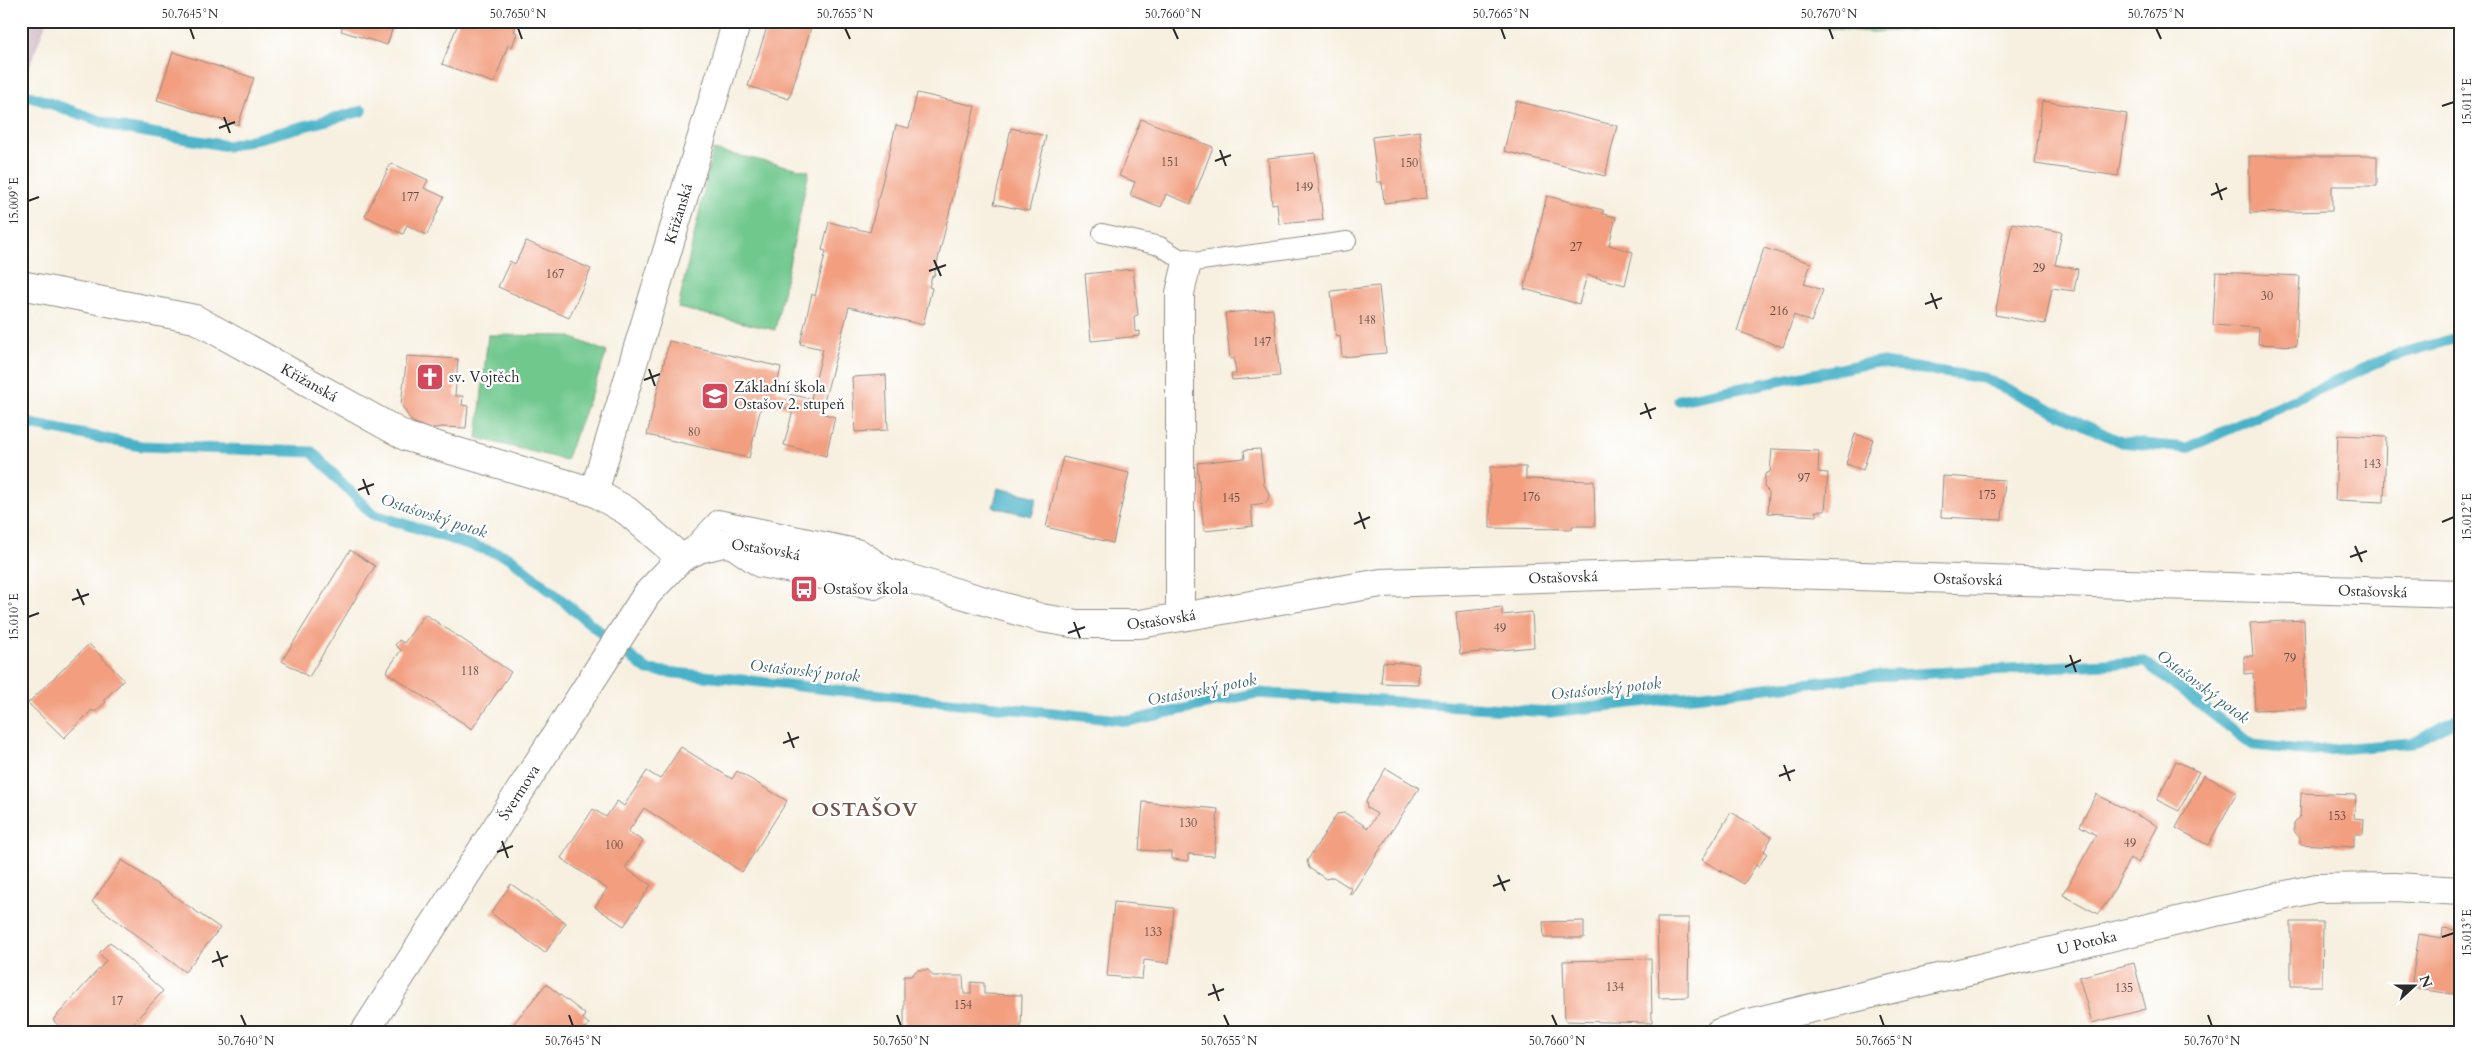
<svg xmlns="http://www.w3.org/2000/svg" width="2481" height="1054" font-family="Cardo,serif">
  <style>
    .industrial { fill: #d2bdc8 }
    .green { fill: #70c88d; stroke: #4e7a5c }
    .water { fill: #4ab2c8; stroke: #3a6e7a }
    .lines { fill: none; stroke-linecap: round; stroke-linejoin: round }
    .stream { stroke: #4ab2c8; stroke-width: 11 }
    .building { fill: #f29e7f }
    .service-casing { stroke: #918e86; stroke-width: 20 }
    .minor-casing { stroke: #918e86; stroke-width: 30 }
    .tertiary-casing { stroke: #918e86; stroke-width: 30 }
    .service { stroke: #fff; stroke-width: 18 }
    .minor { stroke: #fff; stroke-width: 28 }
    .tertiary { stroke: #fff; stroke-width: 28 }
    .ticks { fill: none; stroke: #2b2b2b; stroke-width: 2 }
    .labels { text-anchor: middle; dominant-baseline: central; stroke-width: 4.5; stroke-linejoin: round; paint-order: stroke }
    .number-label { font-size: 12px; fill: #5d4840 }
    .street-label { font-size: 15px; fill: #2b2b2b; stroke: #fff }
    .poi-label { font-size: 15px; fill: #2b2b2b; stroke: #fff; text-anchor: start }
    .water-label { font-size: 16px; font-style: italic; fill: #37616a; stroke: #fff }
    .district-label { font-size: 20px; font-weight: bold; letter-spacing: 1px; fill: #715348; stroke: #fff }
    .neatline { fill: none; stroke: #2b2b2b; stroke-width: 2 }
    .ticks-label { font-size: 12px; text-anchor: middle; fill: #2b2b2b }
  </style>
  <rect width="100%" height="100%" fill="#fff"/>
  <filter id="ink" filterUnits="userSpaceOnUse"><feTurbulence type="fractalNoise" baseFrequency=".02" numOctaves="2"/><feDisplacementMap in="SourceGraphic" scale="10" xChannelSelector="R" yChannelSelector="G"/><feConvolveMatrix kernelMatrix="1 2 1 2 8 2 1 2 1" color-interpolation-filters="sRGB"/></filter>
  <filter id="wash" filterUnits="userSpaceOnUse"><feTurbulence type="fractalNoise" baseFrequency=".0096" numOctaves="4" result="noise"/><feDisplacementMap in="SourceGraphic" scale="20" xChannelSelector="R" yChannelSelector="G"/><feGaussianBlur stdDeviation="1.12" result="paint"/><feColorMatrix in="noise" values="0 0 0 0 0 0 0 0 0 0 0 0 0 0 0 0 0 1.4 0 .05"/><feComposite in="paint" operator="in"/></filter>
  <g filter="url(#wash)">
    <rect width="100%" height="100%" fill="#f7f0e0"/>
    <path class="industrial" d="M21,21H47L21,89Z"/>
    <path class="green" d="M1739,21H1939L1938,29L1873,32Z
      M713,150L809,171L775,330L678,308Z
      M488,335L568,336L607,352L566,460L477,438Z"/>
    <path class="water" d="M998,488L1037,497L1032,516L993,507Z"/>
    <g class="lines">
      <path class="stream" d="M21,93L117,127L228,146L362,111
        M1679,400L1876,362L1983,378L2121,442L2187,448L2389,357L2460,337
        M21,422L141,446L312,452L372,514L509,557L647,670L1129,721L1257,693L1550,712L1874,676L2145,662L2253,745L2312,751L2412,743L2460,718"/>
    </g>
    <g id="blocks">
      <path class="building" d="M344,21H395L387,45L341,31Z
        M459,21H517L514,31L517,33L512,47L508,45L494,83L442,64Z
        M628,21H647L643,29Z
        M769,21H813L789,99L748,86Z
        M173,52L254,78L238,125L157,100Z
        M917,93L975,106L934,276H932L929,287L932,288L923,325L849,307L821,413L835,417L826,456L784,445L793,410L762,402L749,458L647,435L669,341L781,367L776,391L811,399L823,349L800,344L812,294L815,296L826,251L822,250L829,222L870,232L896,125L909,128Z
        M1516,101L1617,126L1605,176L1504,151Z
        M2042,101L2127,114L2118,176L2035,164Z
        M1141,119L1213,147L1191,204L1166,194L1161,207L1130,195L1135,182L1119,176Z
        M1011,128L1046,136L1029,211L994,204Z
        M1420,131L1427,198L1384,203L1382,182H1377L1372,137Z
        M1315,153L1323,220L1279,224L1277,203L1272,204L1268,158Z
        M2249,156H2377V186H2332V211L2250,213Z
        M391,163L428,180L424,188L444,197L427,235L407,225L403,234L365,216Z
        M1547,196L1603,210V214L1616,217L1609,245L1633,252L1625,285L1587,275L1579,304L1524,289Z
        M2012,223L2062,232L2055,265L2078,269L2074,291L2052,288L2045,324L1995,315Z
        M526,241L591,269L569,318L498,287L510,261L515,264Z
        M1764,248L1811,263L1804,284L1823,290L1811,322L1794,315L1783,347L1737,331Z
        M1133,269L1138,315L1134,316L1135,332L1140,331V336L1091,341L1085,274Z
        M2216,272L2300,276L2296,346L2258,344L2259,328L2213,325Z
        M1379,286L1386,353L1342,357L1340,336L1336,337L1331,291Z
        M1273,309L1280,376L1232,380L1231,374H1236L1234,358L1230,359L1225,313Z
        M407,356L458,359L455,396H463L462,405L468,406L466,428L442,427L428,429L411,421L401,404Z
        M886,375L888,430L855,432L852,377Z
        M1855,434L1873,439L1863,470L1846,464Z
        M2338,435L2386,437L2384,502L2335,500Z
        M1260,449L1264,485L1268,491L1269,497L1266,503L1251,505L1253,526L1204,531L1197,463L1245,458L1244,450Z
        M1772,449L1819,451L1818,472L1828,473L1825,511H1815L1817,516L1768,513L1769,492L1764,487L1765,474L1770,472Z
        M1063,457L1129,473L1113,543L1046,527Z
        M1490,467H1526V479L1594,481L1595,526H1572V529L1490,528Z
        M1943,476L2005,480L2002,520L1941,517Z
        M350,550L375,566L309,677L282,661Z
        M1502,607V615L1532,612L1534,647L1460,654L1456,612Z
        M425,614L511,672L472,729L386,672L401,650L395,645L399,640L404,643Z
        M2304,620L2307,708L2255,710L2253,673L2244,674V656H2253L2250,623Z
        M89,644L124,680L104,700L106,702L95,712L92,710L64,738L28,703Z
        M1383,662L1419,664L1418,684L1381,683Z
        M681,747L732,779L737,771L787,801L742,872L644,808L628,832L643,841L625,868L651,885L624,926L595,907L607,889L561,858L593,809L606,817L617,801L624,806L647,771L660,779Z
        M2176,761L2199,772L2179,811L2157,800Z
        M1386,768L1419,788L1351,895L1349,894L1352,889L1333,877L1326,879L1309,868L1307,861L1337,814L1345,813L1368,828L1377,814L1367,808L1366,801Z
        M2204,775L2237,793L2208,845L2176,828Z
        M2301,793L2356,795L2354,818L2364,819L2363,834H2354V847L2300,844V838L2294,831V823L2300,816Z
        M2096,794L2158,826L2138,863L2130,858L2110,898L2098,914L2063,895L2096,835L2080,826Z
        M1143,802L1218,809L1214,856L1188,854V861L1172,859V852L1139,850Z
        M1731,812L1772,837L1764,851L1767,853L1759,867L1756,865L1744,884L1702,860Z
        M122,860L220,928L185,972L92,902Z
        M511,884L566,923L545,953L491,913Z
        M1114,902L1174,908L1169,963L1144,960L1142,979L1107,976Z
        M1657,918H1689L1688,997L1659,998Z
        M1584,921V938H1544L1543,922Z
        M2291,922H2323L2322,986H2291Z
        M2443,928L2456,930L2455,939L2460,940V995L2411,988L2419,934L2442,938Z
        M110,942L163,991L124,1033H65L53,1020L106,961L99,953Z
        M1651,959L1652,1023L1565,1021L1563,961Z
        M2134,963L2146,1009L2092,1023L2079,977Z
        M917,970H928L933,976H963L964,994H971V982L984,983V994L1022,995L1021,1032L904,1031V976H911Z
        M546,984L585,1014L583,1019L589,1024L582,1033H506Z"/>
    </g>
  </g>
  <g filter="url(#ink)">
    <use href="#blocks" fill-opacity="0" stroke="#918e86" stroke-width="1"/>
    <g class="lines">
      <g class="service-casing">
        <path id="service" d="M1102,233L1160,246L1187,263L1347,241
          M689,550L718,519L861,549L901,576L875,590L759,568L727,546"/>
      </g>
      <g class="minor-casing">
        <g id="minor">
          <path id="s1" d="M21,285L195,319L407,437L594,492L627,511L681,558"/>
          <path id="s2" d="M594,492L737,21"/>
          <path d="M1180,617V293L1187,263"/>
          <path id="s3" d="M1719,1033L1749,1023L2316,888L2395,887L2460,891"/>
        </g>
      </g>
      <g class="tertiary-casing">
        <g id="tertiary">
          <path id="s4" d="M364,1033L647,594L681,558L699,549L723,543L774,550L901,576L1041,618L1077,624H1140L1381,583L1726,572L2460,594"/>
        </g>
      </g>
      <use href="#service" class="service"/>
      <use href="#minor" class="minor"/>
      <use href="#tertiary" class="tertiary"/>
    </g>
  </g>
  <path class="ticks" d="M190,28L194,39M518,28L522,39M845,28L850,39M1173,28L1178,39M1501,28L1505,39M1829,28L1833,39M2156,28L2161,39M2442,106L2454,102M224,117L230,133M219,128L235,122M1220,150L1226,166M1215,161L1231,155M2216,183L2222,200M2211,195L2227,188M28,201L39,197M934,260L941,276M929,271L946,265M1931,293L1937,309M1925,304L1942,298M649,369L655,386M644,380L660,374M1645,403L1651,419M1640,414L1656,408M363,479L369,495M358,490L374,484M1359,512L1365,529M2442,522L2454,517M1354,524L1370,517M2355,546L2362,562M2350,557L2367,551M77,589L84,605M72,600L89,594M28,617L39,613M1074,622L1080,638M1068,633L1085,627M2070,655L2076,672M2065,667L2081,660M788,732L794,748M783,743L799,737M1784,765L1790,781M1779,776L1795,770M502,841L508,858M497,852L513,846M1498,875L1505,891M1493,886L1510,880M2442,937L2454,933M217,951L223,967M212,962L228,956M1213,984L1219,1001M1208,995L1224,989M241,1015L246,1026M569,1015L573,1026M897,1015L901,1026M1224,1015L1229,1026M1552,1015L1557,1026M1880,1015L1884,1026M2208,1015L2212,1026"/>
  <defs>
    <g id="church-square" transform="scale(1.4375)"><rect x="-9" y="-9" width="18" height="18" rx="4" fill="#d1495b" stroke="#fff"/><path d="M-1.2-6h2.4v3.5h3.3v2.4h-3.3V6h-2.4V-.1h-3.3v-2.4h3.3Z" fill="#fff"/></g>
    <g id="school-square" transform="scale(1.4375)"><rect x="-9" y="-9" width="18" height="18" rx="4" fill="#d1495b" stroke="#fff"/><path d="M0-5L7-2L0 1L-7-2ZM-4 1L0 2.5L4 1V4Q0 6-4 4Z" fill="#fff"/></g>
    <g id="bus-square" transform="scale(1.4375)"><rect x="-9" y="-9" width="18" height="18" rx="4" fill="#d1495b" stroke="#fff"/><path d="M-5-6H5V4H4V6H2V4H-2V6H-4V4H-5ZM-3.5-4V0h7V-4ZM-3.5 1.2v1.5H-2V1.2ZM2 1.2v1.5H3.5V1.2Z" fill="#fff"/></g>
  </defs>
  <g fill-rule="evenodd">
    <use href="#church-square" x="430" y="377"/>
    <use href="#school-square" x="715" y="396"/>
    <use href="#bus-square" x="804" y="589"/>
  </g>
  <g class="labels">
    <g class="number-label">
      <text x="1170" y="162">151</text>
      <text x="1409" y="163">150</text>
      <text x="1304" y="187">149</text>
      <text x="410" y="197">177</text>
      <text x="1576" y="247">27</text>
      <text x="2039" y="268">29</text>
      <text x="555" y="274">167</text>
      <text x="2267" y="296">30</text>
      <text x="1779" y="311">216</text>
      <text x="1367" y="320">148</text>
      <text x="1262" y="342">147</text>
      <text x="694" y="432">80</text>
      <text x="2372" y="464">143</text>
      <text x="1804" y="478">97</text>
      <text x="1987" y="495">175</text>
      <text x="1531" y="497">176</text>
      <text x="1231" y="498">145</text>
      <text x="1500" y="628">49</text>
      <text x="2290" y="658">79</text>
      <text x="470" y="671">118</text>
      <text x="2337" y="816">153</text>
      <text x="1188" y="823">130</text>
      <text x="2130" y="843">49</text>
      <text x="614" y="845">100</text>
      <text x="1153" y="932">133</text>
      <text x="1615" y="987">134</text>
      <text x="2124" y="988">135</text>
      <text x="117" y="1001">17</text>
      <text x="963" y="1005">154</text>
    </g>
    <g class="street-label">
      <text stroke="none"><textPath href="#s2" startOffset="291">Křižanská</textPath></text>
      <text stroke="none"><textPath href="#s1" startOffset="308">Křižanská</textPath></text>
      <text stroke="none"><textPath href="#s4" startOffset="660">Ostašovská</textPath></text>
      <text stroke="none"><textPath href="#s4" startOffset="1470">Ostašovská</textPath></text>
      <text stroke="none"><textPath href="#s4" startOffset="1875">Ostašovská</textPath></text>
      <text stroke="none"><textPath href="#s4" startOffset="2280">Ostašovská</textPath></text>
      <text stroke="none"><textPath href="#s4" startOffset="1065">Ostašovská</textPath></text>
      <text stroke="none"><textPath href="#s4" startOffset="286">Švermova</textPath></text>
      <text stroke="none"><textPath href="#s3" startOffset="379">U Potoka</textPath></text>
    </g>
    <g class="poi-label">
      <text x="449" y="377">sv. Vojtěch</text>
      <text x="734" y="387">Základní škola<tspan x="734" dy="17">Ostašov 2. stupeň</tspan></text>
      <text x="823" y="589">Ostašov škola</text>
    </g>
    <g class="water-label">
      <text transform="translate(434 516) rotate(18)">Ostašovský potok</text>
      <text transform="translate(805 671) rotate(6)">Ostašovský potok</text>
      <text transform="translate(2203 687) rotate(37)">Ostašovský potok</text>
      <text transform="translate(1606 689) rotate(-6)">Ostašovský potok</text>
      <text transform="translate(1202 690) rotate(-11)">Ostašovský potok</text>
    </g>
    <g class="district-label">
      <text x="865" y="809">OSTAŠOV</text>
    </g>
  </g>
  <rect width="2481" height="1054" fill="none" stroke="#fff" stroke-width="55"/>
  <g transform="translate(2414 986) rotate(69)" stroke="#ffffff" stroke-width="4" paint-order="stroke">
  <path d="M0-4L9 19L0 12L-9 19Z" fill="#2b2b2b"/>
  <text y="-8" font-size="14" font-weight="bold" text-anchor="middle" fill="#2b2b2b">N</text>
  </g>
  <rect x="28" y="28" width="2426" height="998" class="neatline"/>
  <g class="ticks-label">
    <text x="190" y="18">50.7645°N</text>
    <text x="518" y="18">50.7650°N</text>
    <text x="845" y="18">50.7655°N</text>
    <text x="1173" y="18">50.7660°N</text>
    <text x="1501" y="18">50.7665°N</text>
    <text x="1829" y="18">50.7670°N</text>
    <text x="2156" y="18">50.7675°N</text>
    <text transform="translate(2467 102) rotate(-90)" y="4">15.011°E</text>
    <text transform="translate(14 201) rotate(-90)" y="4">15.009°E</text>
    <text transform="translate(2467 517) rotate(-90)" y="4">15.012°E</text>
    <text transform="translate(14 617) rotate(-90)" y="4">15.010°E</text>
    <text transform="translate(2467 933) rotate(-90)" y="4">15.013°E</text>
    <text x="246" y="1045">50.7640°N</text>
    <text x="573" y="1045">50.7645°N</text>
    <text x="901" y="1045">50.7650°N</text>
    <text x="1229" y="1045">50.7655°N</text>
    <text x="1557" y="1045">50.7660°N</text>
    <text x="1884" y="1045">50.7665°N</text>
    <text x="2212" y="1045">50.7670°N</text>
  </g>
</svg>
